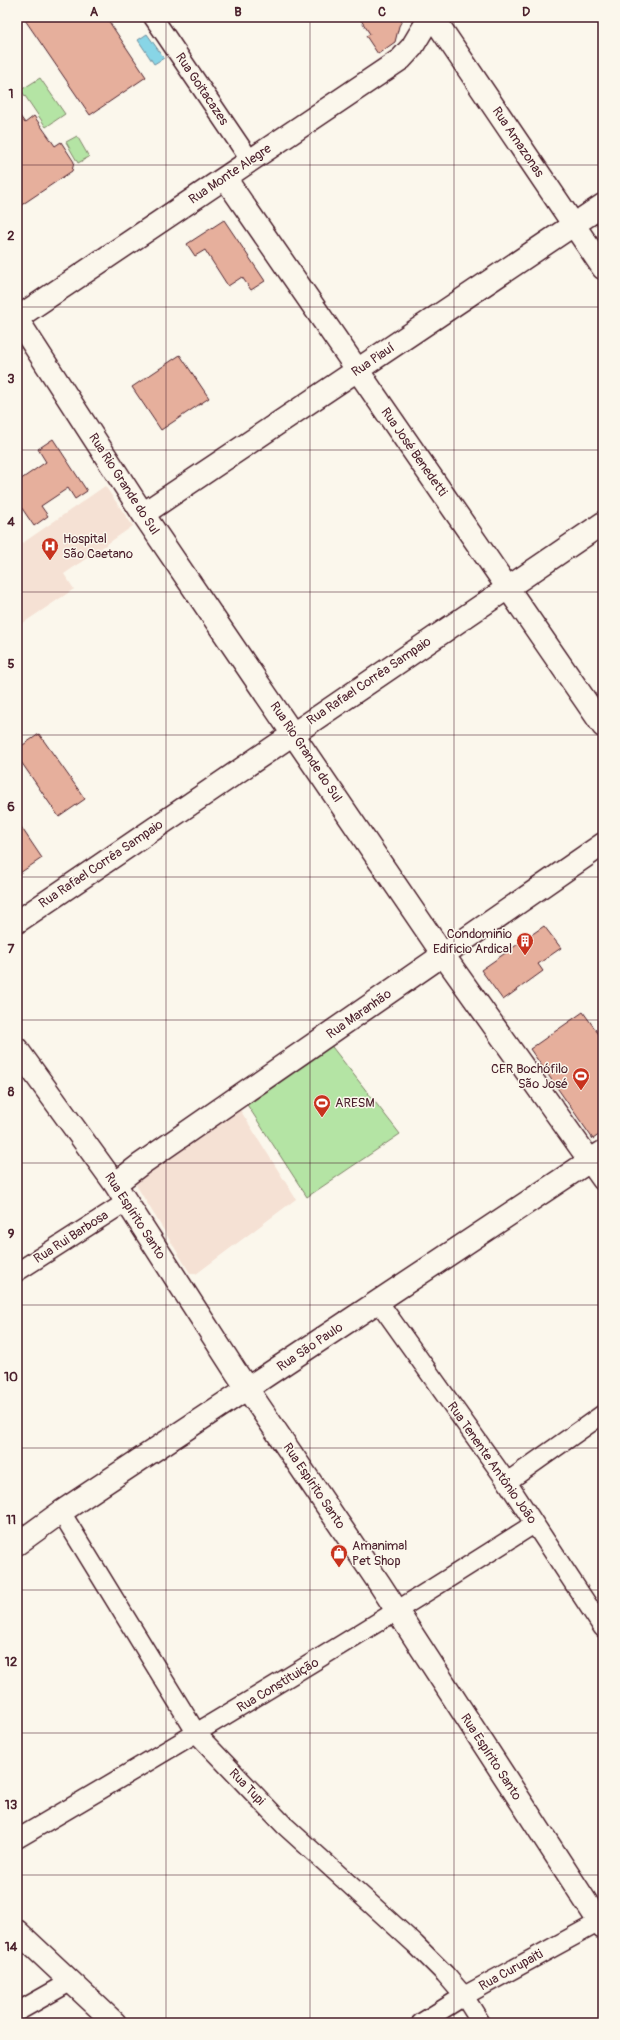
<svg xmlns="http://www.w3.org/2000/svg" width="620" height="2040" font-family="Pangolin,sans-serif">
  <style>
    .built { fill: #f5e1d4 }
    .green { fill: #b4e4a4; stroke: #7f8268 }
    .water { fill: #88d5e6; stroke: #6f8c9b }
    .building { fill: #e6af9c; stroke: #4a1f2b }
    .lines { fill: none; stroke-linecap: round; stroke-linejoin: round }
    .street-casing { stroke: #4a1f2b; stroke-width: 21 }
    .secondary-casing { stroke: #4a1f2b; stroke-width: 25 }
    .street { stroke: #fbf7ec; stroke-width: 18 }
    .secondary { stroke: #fbf7ec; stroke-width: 22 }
    .grid { fill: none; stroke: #4a1f2b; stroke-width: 1; stroke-opacity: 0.55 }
    .labels { text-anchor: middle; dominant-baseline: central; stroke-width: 3; stroke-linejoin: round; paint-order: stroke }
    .street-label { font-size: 13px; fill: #4a1f2b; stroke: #fbf7ec }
    .poi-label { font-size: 13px; fill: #4a1f2b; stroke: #fbf7ec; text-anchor: start }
    .neatline { fill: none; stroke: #4a1f2b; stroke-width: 1.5 }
    .grid-label { font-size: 13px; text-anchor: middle; font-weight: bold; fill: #4a1f2b }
  </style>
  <rect width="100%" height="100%" fill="#fbf7ec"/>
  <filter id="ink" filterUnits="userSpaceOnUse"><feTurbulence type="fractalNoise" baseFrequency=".025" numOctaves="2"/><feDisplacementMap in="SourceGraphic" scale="8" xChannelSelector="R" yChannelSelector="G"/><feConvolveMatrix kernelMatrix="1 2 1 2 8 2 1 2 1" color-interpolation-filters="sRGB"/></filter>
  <g filter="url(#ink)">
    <path class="built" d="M105,486L133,526L64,574L74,589L17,627V547Z
      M237,1105L296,1199L196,1274L190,1273L133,1180Z"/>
    <path class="green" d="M40,78L65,114L46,127L21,90Z
      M77,136L89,157L78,163L66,142Z
      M329,1043L400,1134L307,1197L246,1103Z"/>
    <path class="water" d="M147,34L164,58L154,64L138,40Z"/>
    <path class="building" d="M23,17H106L146,77L90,115Z
      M359,17H404L399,26L395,42L378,54L366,36L370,34Z
      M17,112L25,123L34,116L55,146L61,142L74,162L72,171L17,208Z
      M224,220L265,281L251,290L242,277L228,286L205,250L195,256L187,244Z
      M180,355L209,398L161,430L132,387Z
      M53,439L87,491L75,499L68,488L41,506L48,516L34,526L17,501V482L46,462L38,449Z
      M39,734L85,799L59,817L17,756V749Z
      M17,821L42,858L17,875Z
      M544,926L561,948L538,964L543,971L503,1000L481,970Z
      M583,1012L603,1040V1132L593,1139L530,1049Z"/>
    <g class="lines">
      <g class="street-casing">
        <path id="street" d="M153,17L250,160
          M17,1272L126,1202
          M378,1301L507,1482L603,1628
          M507,1482L603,1414
          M61,1512L197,1734L284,1825L415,1944L445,1974L464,1996L481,2023
          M17,1839C191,1737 364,1633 534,1524
          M17,2012L70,1982
          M421,2023L464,1996L603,1920"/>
      </g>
      <g class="secondary-casing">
        <path id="secondary" d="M433,17L603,268
          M225,178L603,726
          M17,318L401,59L412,47L430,17
          M17,319L143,514L444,956L603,1179
          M143,514L603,205
          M17,922L603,523
          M17,1049L115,1184L236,1372L379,1583L603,1928
          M115,1184L141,1164L603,844
          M17,1544L61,1512L603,1152
          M17,1931L115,2023"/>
      </g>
      <use href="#street" class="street"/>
      <use href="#secondary" class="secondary"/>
    </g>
  </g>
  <path class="grid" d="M166,17V2023M310,17V2023M454,17V2023M17,165H603M17,307H603M17,450H603M17,592H603M17,735H603M17,877H603M17,1020H603M17,1163H603M17,1305H603M17,1448H603M17,1590H603M17,1733H603M17,1875H603"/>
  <defs>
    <g id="hospital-pin" transform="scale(0.9)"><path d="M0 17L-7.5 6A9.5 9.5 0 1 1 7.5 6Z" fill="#c8321e" stroke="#fbf7ec"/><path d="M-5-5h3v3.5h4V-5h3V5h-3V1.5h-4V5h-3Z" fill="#fff"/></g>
    <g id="building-pin" transform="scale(0.9)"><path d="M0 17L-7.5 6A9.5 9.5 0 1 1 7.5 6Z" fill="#c8321e" stroke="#fbf7ec"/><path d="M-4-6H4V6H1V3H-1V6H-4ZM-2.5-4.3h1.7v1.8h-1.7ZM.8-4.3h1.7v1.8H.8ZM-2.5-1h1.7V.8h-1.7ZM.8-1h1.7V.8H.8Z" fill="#fff"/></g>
    <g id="stadium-pin" transform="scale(0.9)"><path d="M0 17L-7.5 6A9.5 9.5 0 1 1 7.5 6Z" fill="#c8321e" stroke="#fbf7ec"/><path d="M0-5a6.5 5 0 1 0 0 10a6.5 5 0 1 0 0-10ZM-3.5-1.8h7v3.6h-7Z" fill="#fff"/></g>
    <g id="shop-pin" transform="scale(0.9)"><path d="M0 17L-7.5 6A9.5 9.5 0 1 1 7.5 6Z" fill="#c8321e" stroke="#fbf7ec"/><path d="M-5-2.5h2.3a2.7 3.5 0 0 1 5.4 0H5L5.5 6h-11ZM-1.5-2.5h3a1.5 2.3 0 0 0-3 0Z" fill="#fff"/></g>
  </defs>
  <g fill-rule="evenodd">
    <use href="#hospital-pin" x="50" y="546"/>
    <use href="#building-pin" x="525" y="941"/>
    <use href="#stadium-pin" x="581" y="1076"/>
    <use href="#stadium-pin" x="322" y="1103"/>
    <use href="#shop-pin" x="339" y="1553"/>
  </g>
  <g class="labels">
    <g class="street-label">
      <text transform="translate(202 89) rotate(56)">Rua Goitacazes</text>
      <text transform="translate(518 142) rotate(56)">Rua Amazonas</text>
      <text transform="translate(230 174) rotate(-34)">Rua Monte Alegre</text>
      <text transform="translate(373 360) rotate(-34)">Rua Piauí</text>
      <text transform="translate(414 452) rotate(55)">Rua José Benedetti</text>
      <text transform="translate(124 484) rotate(57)">Rua Rio Grande do Sul</text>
      <text transform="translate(369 681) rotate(-34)">Rua Rafael Corrêa Sampaio</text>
      <text transform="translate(306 752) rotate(56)">Rua Rio Grande do Sul</text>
      <text transform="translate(101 864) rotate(-34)">Rua Rafael Corrêa Sampaio</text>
      <text transform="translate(359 1014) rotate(-35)">Rua Maranhão</text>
      <text transform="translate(135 1216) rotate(57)">Rua Espírito Santo</text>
      <text transform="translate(71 1237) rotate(-33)">Rua Rui Barbosa</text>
      <text transform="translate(310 1347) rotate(-34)">Rua São Paulo</text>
      <text transform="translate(492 1463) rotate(55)">Rua Tenente Antônio João</text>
      <text transform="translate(314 1486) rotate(56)">Rua Espírito Santo</text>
      <text transform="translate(278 1685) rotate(-31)">Rua Constituição</text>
      <text transform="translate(491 1757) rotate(57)">Rua Espírito Santo</text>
      <text transform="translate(247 1787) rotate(46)">Rua Tupi</text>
      <text transform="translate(511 1970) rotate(-29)">Rua Curupaiti</text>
    </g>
    <g class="poi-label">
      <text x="63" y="539">Hospital<tspan x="63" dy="15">São Caetano</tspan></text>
      <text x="512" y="934" text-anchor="end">Condominio<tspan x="512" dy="15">Edificio Ardical</tspan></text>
      <text x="568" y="1069" text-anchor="end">CER Bochófilo<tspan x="568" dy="15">São José</tspan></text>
      <text x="335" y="1103">ARESM</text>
      <text x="352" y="1546">Amanimal<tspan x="352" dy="15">Pet Shop</tspan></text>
    </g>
  </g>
  <rect width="620" height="2040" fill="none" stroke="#fbf7ec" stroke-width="44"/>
  <rect x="22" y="22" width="576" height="1996" class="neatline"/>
  <g class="grid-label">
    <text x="94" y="16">A</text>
    <text x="238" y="16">B</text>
    <text x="382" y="16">C</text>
    <text x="526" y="16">D</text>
    <text x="11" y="98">1</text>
    <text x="11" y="240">2</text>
    <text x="11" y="383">3</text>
    <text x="11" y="526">4</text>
    <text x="11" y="668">5</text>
    <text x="11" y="811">6</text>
    <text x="11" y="953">7</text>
    <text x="11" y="1096">8</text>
    <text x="11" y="1238">9</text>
    <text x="11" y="1381">10</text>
    <text x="11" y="1524">11</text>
    <text x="11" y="1666">12</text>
    <text x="11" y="1809">13</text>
    <text x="11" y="1951">14</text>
  </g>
</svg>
